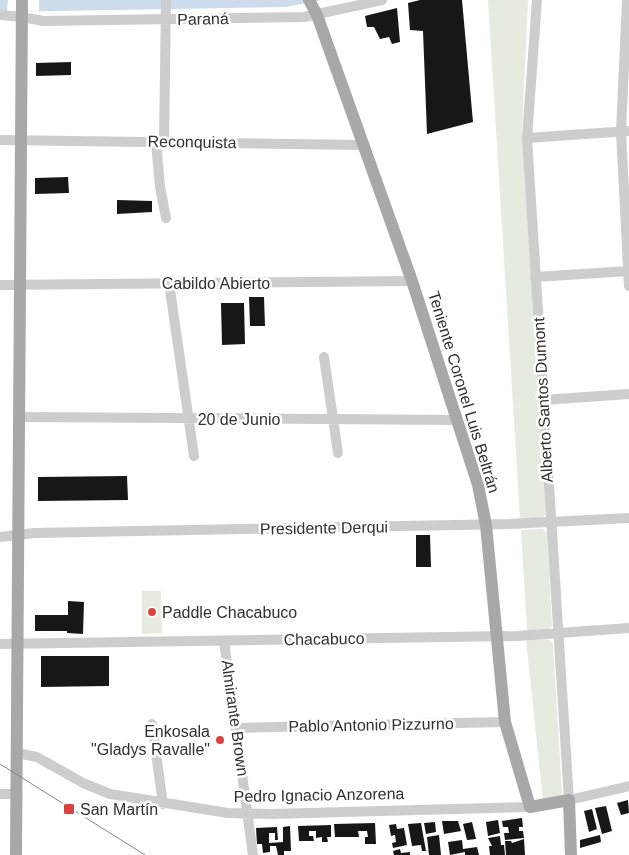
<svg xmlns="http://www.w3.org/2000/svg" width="629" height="855" font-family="Arial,sans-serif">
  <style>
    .green { fill: #e5ecdf }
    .water { fill: #cddcea }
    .pier { fill: #fff }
    .building { fill: #171717 }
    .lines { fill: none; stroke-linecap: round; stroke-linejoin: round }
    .minor { stroke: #cdcdcd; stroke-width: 10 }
    .major { stroke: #a8a8a8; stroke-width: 12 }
    .tram { stroke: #858585; stroke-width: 1 }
    .poi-dot { fill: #d94240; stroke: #fff; stroke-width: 2 }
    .labels { text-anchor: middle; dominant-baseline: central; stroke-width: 5; stroke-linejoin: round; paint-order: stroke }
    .street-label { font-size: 16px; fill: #303030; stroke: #fff }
    .poi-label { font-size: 16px; fill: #303030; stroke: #fff; text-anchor: start }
  </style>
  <rect width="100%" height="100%" fill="#fff"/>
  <path class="green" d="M488,0H528L522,135L546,513L543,518L520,519Z
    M543,529L547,533L552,626L549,629L527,631L521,530Z
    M142,591H161L162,633L142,634Z
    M547,639L550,640L553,644L562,793L561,796L543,801L526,640Z"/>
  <path class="water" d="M0,0H322L286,7L0,12Z"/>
  <path class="pier" d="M8,0H39V11H7Z"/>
  <path class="building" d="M420,0H462L473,122L427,134L423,31L410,30L408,3Z
    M397,8L400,42L392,44L389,37L380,39L374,27H367L365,16Z
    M71,62V75L36,76V63Z
    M68,177L69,193L35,194V178Z
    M117,200L152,201V212L117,214Z
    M249,297H264L265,326H250Z
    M221,303H244L245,344L222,345Z
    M127,476L128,500L38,501V477Z
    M416,535H430L431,567H416Z
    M68,601L84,602L83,634L67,633V631H35V615H68Z
    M41,656H109V686L41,687Z
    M628,800L629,813L621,815L617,803Z
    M606,806L612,831L602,834L595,808Z
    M592,809L597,829L589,832L584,811Z
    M522,818L523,827H519V831H523L524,838L505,840L504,833H509L508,827H503L502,821Z
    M498,820L500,833L488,836L486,822Z
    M442,821H458L461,831L444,834Z
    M435,822L436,832L426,834L424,823Z
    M472,822L476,839L467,840L463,824Z
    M375,823L376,844H365V837H368L367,831H358L359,837H335L334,824Z
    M421,823L426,851H422L421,845L412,846L408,824Z
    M396,824L397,829L404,828L407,845L393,848L392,843L396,842L395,835L391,836L389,825Z
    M331,825V837H327L328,842H322V837L316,838V831H309V836H313L314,841H299L298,826Z
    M290,826L291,851H284V855H278L276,846H270V852L263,853L262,844H257L256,828L277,827L278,840H275V833H269V843L283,842V827Z
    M439,835L441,855H429L427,837Z
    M600,835L601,842L580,848V840Z
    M500,836L501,845H504L505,855H490L489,846H492L488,838Z
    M524,839L525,855H506L505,841H511L512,843Z
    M462,840L463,849L477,847L479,855H465V852L450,855L448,842Z
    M400,849L401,853L410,852V855H394L393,851Z"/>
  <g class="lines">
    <path class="minor" d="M537,0L527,138L569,800L629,786
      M627,0L621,132L629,286
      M0,15L22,17L43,21L304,17L382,0
      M527,138L629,131
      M0,140L363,145
      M156,142L160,187L166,218
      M164,142L166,0
      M535,277L629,271
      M169,283L194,456
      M0,285L412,281
      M324,357L338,453
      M543,400L629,394
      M20,417L458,420
      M0,537L34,533L509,524L629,518
      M224,641L253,855
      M0,644L517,636L629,628
      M152,724L163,804
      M237,728L505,722
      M17,753L37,757L83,783L110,794L228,813L271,814L530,807
      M0,794H17"/>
    <path class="major" d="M309,0L317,15L412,281L478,485L486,525L505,722L530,807L569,800L571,855
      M16,855L22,0"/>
    <path class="tram" d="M0,764L145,855"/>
  </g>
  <g class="poi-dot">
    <circle cx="152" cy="612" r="5"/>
    <circle cx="220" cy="740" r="5"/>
    <rect x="63" y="803" width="12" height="12" rx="2.5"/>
  </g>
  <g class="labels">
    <g class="street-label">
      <text transform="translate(203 19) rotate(-1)">Paraná</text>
      <text transform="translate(192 142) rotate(1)">Reconquista</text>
      <text x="216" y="283">Cabildo Abierto</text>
      <text transform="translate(464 392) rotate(73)">Teniente Coronel Luis Beltrán</text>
      <text transform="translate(543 400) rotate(-93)">Alberto Santos Dumont</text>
      <text x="239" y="419">20 de Junio</text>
      <text transform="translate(324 528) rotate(-1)">Presidente Derqui</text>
      <text transform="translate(324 639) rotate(-1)">Chacabuco</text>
      <text transform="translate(235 718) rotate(82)">Almirante Brown</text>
      <text transform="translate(371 725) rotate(-1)">Pablo Antonio Pizzurno</text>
      <text transform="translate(319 795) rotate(-1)">Pedro Ignacio Anzorena</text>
    </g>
    <g class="poi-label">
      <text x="162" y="612">Paddle Chacabuco</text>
      <text x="210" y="731" text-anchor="end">Enkosala<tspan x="210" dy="18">"Gladys Ravalle"</tspan></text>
      <text x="80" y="809">San Martín</text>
    </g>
  </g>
</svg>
